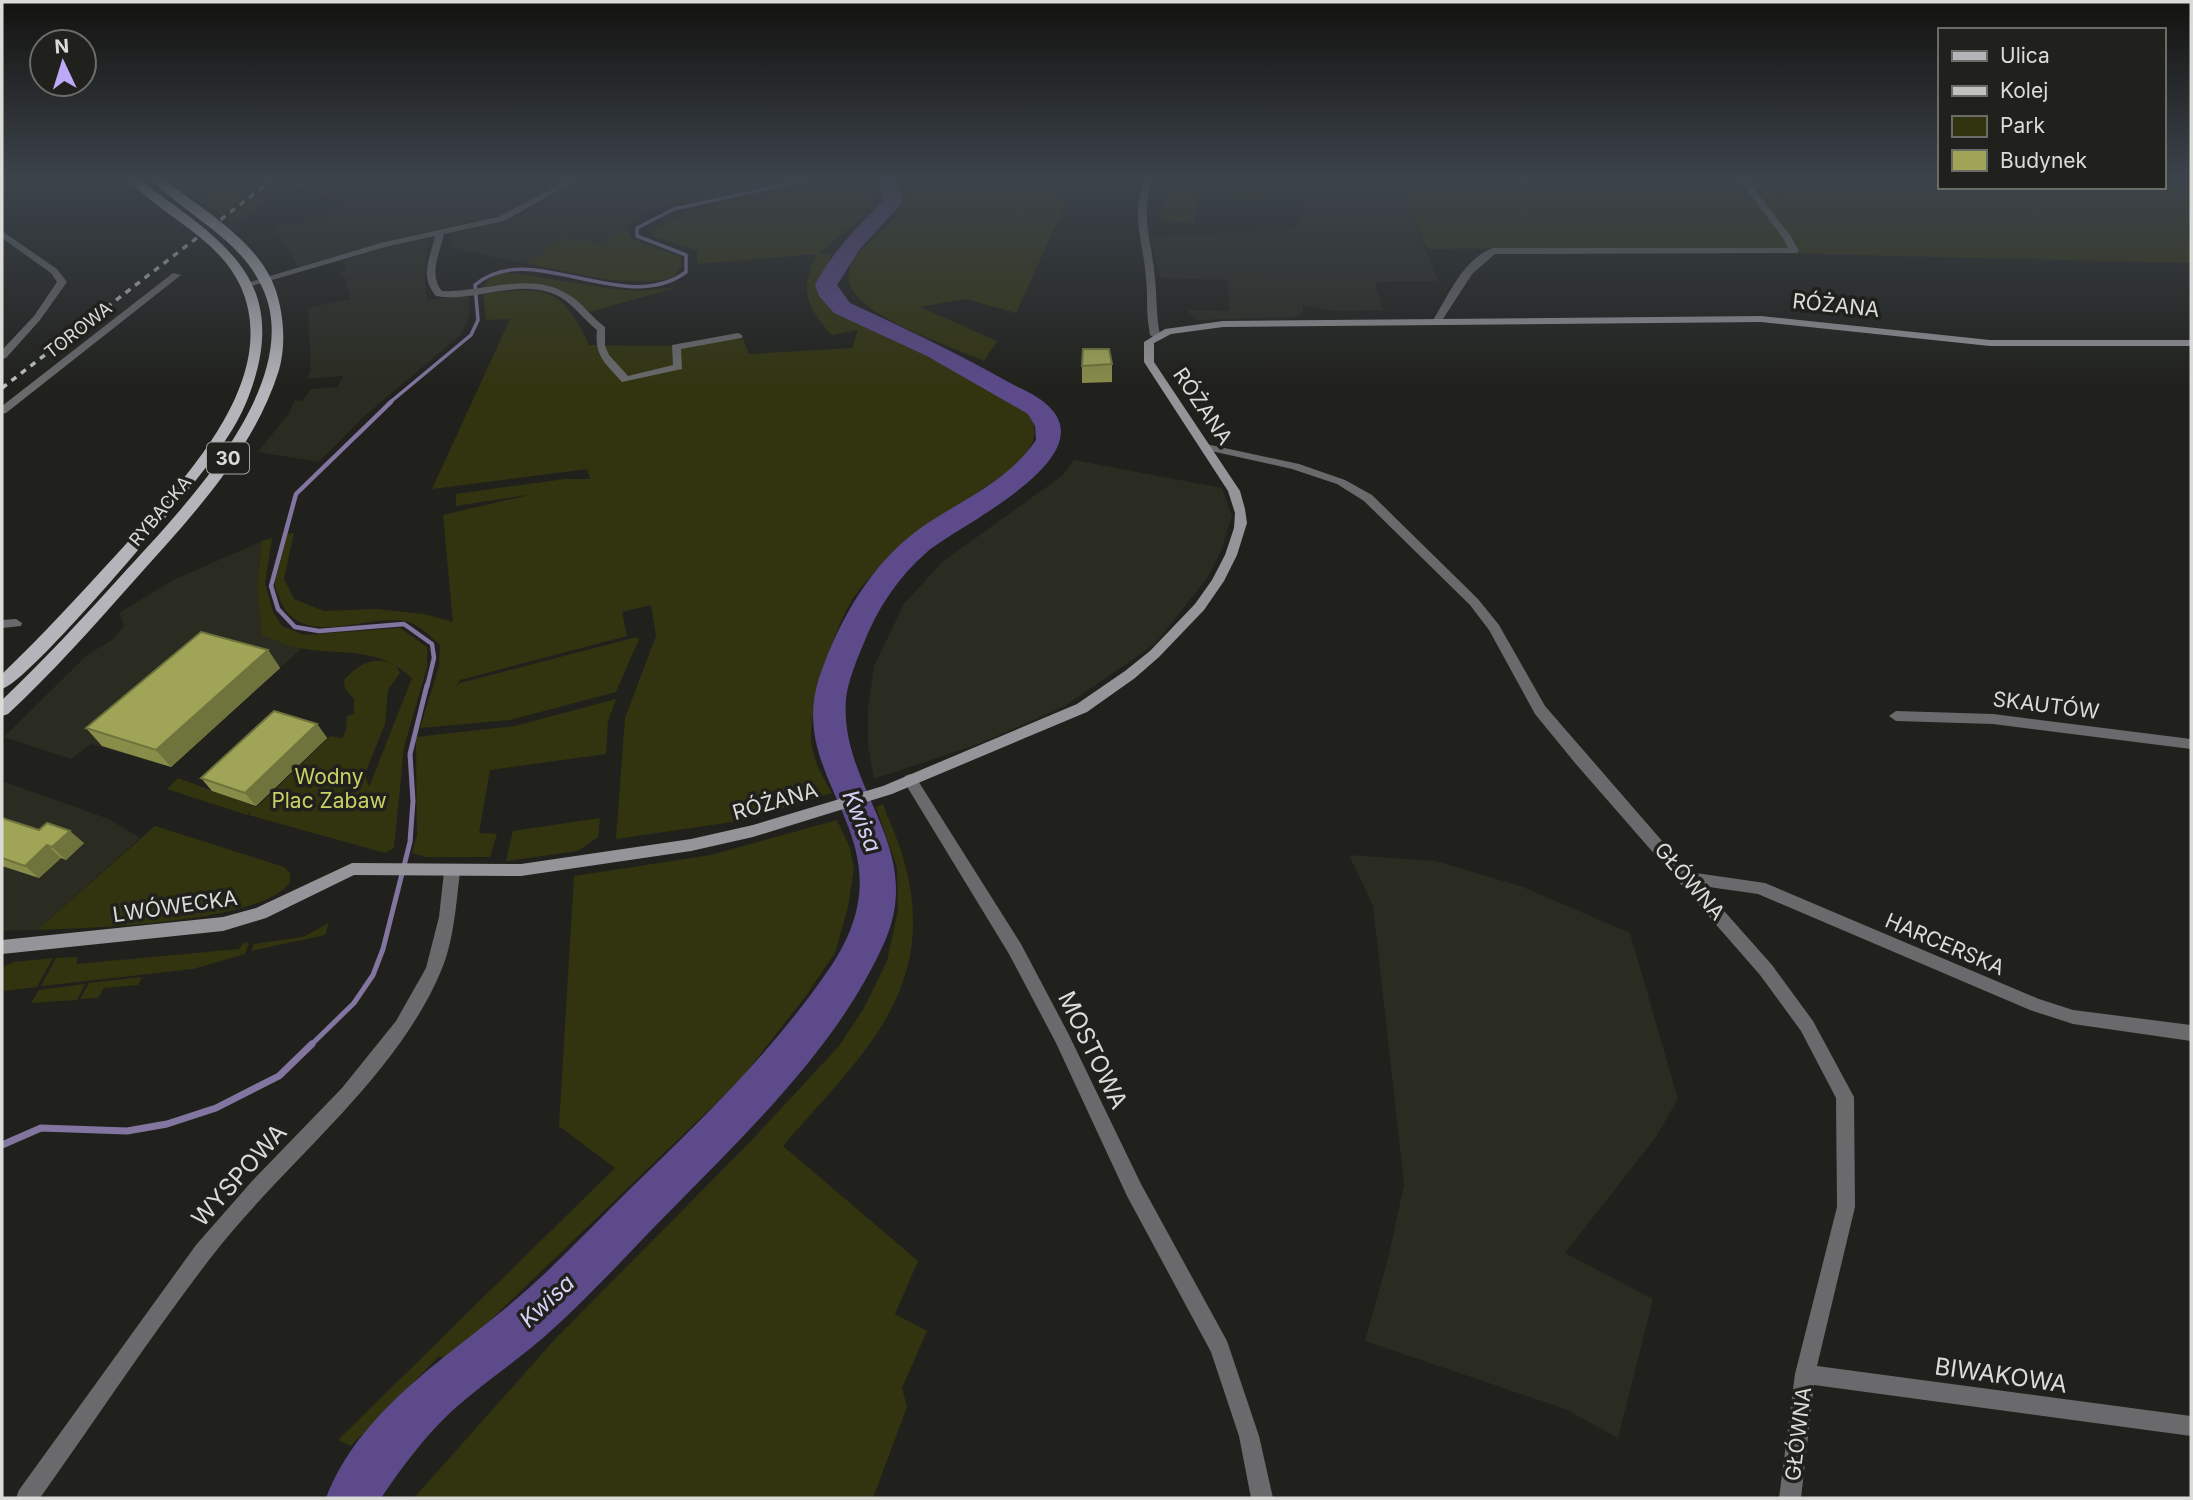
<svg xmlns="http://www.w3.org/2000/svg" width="2193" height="1500" font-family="Inter,sans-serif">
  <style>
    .built { fill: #2a2b21 }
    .green { fill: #32340f }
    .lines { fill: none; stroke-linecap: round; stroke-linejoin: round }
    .stream-far3 { stroke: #8276a1; stroke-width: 3.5 }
    .stream-far2 { stroke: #8276a1; stroke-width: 4.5 }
    .stream-far1 { stroke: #8276a1; stroke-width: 5 }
    .stream { stroke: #8276a1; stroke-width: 7 }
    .river { fill: #5c4a8a; fill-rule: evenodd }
    .street { fill: #6a6a6c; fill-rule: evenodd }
    .secondary { fill: #959498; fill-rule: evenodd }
    .primary { fill: #b5b4ba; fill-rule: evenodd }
    .rail { stroke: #c1c2bd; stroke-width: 3.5; stroke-dasharray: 6 6; stroke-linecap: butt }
    .wall { fill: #898d4a }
    .shaded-wall { fill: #6f733c }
    .building { fill: #9fa456; stroke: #6f733c; stroke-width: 2 }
    .labels { text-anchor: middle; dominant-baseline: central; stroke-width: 7; stroke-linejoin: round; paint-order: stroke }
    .far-street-label { font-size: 18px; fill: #dbdcd8; stroke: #20211c }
    .shield { fill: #20211c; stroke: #a3a4a0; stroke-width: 2 }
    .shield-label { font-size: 19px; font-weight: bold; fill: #dbdcd8 }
    .street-label { font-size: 21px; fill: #dbdcd8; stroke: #20211c }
    .park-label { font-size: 21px; fill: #cad065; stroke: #20211c }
    .water-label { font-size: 23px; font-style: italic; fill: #d7cff5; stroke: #20211c }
    .near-street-label { font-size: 24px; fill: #dbdcd8; stroke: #20211c }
  </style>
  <rect width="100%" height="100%" fill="#20211c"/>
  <path class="built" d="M378,180H568L503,215L392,240L298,267L274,228L316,221L349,205L337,199Z
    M582,180H794L662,207L645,213L602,244L563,238L527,264L450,247L453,234L520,215Z
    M1290,180H1397L1438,281L1377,282L1376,287L1384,310L1336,311L1303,305V312L1296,317L1197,320L1187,310L1229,311L1228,280L1160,278L1149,237L1290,230L1299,225L1304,215Z
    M428,239L425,279L427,300L469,294V317L461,335L362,418L319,462L258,452L289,413L295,400L302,401L311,389L338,387L343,376L307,379L311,370L308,308L350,299L345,277L341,278L339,272L346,270L343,261L392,245Z
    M1074,460L1222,488L1232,516L1221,551L1208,577L1155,644L1065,706L979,744L874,779L868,745V708L874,666L904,604L942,562L1062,476Z
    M262,541L257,584L291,646L301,649L171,767L91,744L71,759L4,737L87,655L112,640L124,626L119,613L173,580Z
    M2,781L109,819L140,838L37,930L2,931Z
    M1349,855L1436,861L1523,887L1630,933L1678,1099L1656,1137L1565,1253L1653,1299L1618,1438L1565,1409L1365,1341L1389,1255L1404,1184L1373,906Z"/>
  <path class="green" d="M196,180H266L222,214L207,205L195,191Z
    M278,180H293L237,222L228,219Z
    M300,180H378L337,199L290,186Z
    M817,180H883C874,212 844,232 819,253L831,255L820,288L828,305L917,349L1030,413C1035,426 1037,437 1029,449C1017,467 999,478 981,490C941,519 896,546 864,584C841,610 830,649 821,682C808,731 804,747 832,793L746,820L616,839L625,718L656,636L651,605L622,612L627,636L460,680L456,688L460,683L637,637L639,639L616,692L510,720L420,728L439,666L440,645C430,636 419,624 405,621C367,614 302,649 281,602C280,597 276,591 275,587C274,571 283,549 287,534L294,533L284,579L294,599L324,611L375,609L424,614L453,622L443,515L533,494L456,506V494L565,479H590L587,469L432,489L510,319L486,320L483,294C544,286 562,286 589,345L670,346L741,333L749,354L852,348L858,330L831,335C806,304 799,291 817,254L697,264V251L652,236L655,229L694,210Z
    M904,180H1012L1011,187L1070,194L1016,313L966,299L920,307L997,341L984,361C953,347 855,315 849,282C842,242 916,227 904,180Z
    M1168,180H1201L1193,223L1159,221Z
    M1229,180H1271L1273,199L1230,198Z
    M1397,180H1939V187H2163V180H2191V263L1566,248L1427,249Z
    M627,226L630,236L635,240L681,257V267L673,278C625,289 574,272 527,264L563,238L602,244Z
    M507,272L613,289L641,291L678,287L590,312C553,280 530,282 483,287L492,275Z
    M272,538L265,583L273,612L282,626L304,635L400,628L427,647V667L404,747L394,848L385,853L249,815L252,810L247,815L167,789L178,778L257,807L330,736L342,738L346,730L347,716L354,714V699L345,689L344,680C358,664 376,654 396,666L400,673L388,690L385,724L365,774L369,787L412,678C378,647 347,655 304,649C289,647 276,640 262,635L257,584L262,541Z
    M616,699L608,721L606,754L490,770L479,833L497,834L490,857H426L412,853L417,835L416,737L515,726Z
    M883,804C889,821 897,837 902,854C943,988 862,1054 783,1146L918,1261L895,1314L927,1331L902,1388L907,1407L873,1498H414L558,1336L749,1143L839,1046L864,1008L887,961L898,910L897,867L876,807Z
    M600,818L598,837L578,851L506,861L513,831Z
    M837,820L850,848L854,869L848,907L835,953L805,997L741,1079L448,1361L439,1356L351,1446L338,1440L615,1168L559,1126L574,876L711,855Z
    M155,826L284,867L290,873V882C264,923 88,928 37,930Z
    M329,923L325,935L251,951L254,944L303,937Z
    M249,942L245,954L193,969L41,986L56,958L78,957L76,964L239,949L243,943Z
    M53,958L37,987L2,991L3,967L14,962Z
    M142,977L138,985L104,988L98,998L80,999L89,983Z
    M85,984L77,1000L31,1003L39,990Z"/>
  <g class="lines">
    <path class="stream-far3" d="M388,404L471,335L478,320L475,285C530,237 624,318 686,272V255L637,236V228L674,209L806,180"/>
    <path class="stream-far2" d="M391,402L296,494L271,586L278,609L295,627L319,631L404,624L432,644L434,658L427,687"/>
    <path class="stream-far1" d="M310,1046L354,1003L373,975L383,949L410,842L413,801L410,754L427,685"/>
    <path class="stream" d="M2,1145L41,1128L127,1131L167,1124L216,1108L279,1076L312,1044"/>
    <path class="river" d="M879,180H899L903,202L860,249L837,285L850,303C902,327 953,351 1003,379C1016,387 1034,393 1045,403C1110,456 957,526 927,552C898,577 877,609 863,645C856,662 848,681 846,699C839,788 926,846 885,941C839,1045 752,1127 674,1207C634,1247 596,1290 554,1328C522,1358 485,1381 453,1410C425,1436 402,1467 381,1498H326C362,1404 459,1351 529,1288C565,1256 598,1220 633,1186C702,1119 771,1053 827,972C919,841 784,787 819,678C839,620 871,563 922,527C963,499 1007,482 1036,440L1035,426L1028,414L927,356L834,313L819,296L815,285C832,252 857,227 883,201Z"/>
    <path class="street" d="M568,180H578L504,221L444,234C440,253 428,274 442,291C483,293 531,270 569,295C583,303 592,318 605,327V346L609,355L628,376L673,365L672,345L738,333L743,336L741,338L681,349L682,369L622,382C606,364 594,356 597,330C584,320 574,305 560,297C521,276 477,303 436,296C419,276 430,259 435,236L389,246L248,287L240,285L384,242L498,217Z
      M1144,180H1152C1140,221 1152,239 1155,279C1157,298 1156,316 1160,335L1155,338L1150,335L1149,328C1146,312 1148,295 1146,278C1143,239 1131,221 1144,180Z
      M1739,180H1747L1790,235L1799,251L1797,253L1495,254L1472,274L1441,322L1433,320C1449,295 1463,259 1493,248H1788L1783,238Z
      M2,231L57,269L67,282L40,320L6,358L2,359V350L34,316L57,282L51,273L2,238Z
      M173,273L181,275L6,413L2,414V406Z
      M1206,444L1299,464L1345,480L1372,495L1478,599L1499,625L1545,706L1689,872L1765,883L2039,999L2073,1010L2191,1025V1041L2073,1024L2030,1010L1758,894L1702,886L1772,965L1813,1021L1854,1097L1855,1207L1817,1366L2191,1416V1436L1814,1385L1801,1498H1779L1795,1374L1837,1207L1836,1098L1801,1031L1760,975L1575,763L1535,714L1489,630L1470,605L1364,501L1337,484L1292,469L1202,449L1201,447Z
      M16,619L22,623L21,626L2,628V620Z
      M1896,711L1993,714L2191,739V749L1993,724L1896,721L1889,716Z
      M910,774L915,776L1021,944L1068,1033L1141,1184L1227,1341L1259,1436L1273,1498H1251L1239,1436L1211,1352L1127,1196L1056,1043L1009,954L903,780L905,776Z
      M452,866L457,868L460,872C456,904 454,941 441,971C395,1081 281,1165 209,1260C150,1337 96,1419 40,1498H16L19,1490L196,1245L253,1180L342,1088L396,1021L426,968L439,917L444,872L447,868Z"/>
    <path class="secondary" d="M1761,316L1990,340H2191V346H1990L1761,322L1223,327L1171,334L1154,343V362L1240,491L1245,509L1247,523L1237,555L1224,581L1204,610L1159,657L1135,678L1087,712L892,794L753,837L691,851L521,876L354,875L266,918L223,931L2,954V940L223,917L256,908L352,863L521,864L691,839L753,825L883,786L1077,704L1125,671L1150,651L1195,604L1212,580L1225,555L1234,528L1235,513L1228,491L1144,362V342L1165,329L1223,321Z"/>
    <path class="primary" d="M129,180H140C181,212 243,247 258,300C268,335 259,371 246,403C235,429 217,453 200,475C175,508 30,681 2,689V674C42,636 79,595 116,555C175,489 285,383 240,285C217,237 163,217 129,180Z
      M153,180H165C203,210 260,242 276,291C284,316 286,345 279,370C253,453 189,519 132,583C92,628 52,673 8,714L2,716V700C43,661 82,619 120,577C179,512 308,383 262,287C239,237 188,218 153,180Z"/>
    <path class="rail" d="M2,388L272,180"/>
  </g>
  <path class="wall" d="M1112,364V382L1082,383V366Z
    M268,650L280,668L171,767L102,746L86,728Z
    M317,724L327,738L256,806L212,791L201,778Z
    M2,818L39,830L84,843L66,860L61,858L39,878L2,866Z"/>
  <path class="shaded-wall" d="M268,650L280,668L171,767L156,750Z
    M317,724L327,738L256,806L245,793Z
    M70,831L84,843L66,860L52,847Z
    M47,845L61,858L39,878L25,866Z"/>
  <path class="building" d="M1083,349H1109L1112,364L1082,366Z
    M201,632L268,650L156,750L86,728Z
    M274,711L317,724L245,793L201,778Z
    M2,818L39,830L47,823L70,831L52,847L47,845L25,866L2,858Z"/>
  <linearGradient id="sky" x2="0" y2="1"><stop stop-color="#12120f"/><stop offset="0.46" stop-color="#3c434b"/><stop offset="1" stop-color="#3c434b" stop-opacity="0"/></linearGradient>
  <rect width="2193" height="390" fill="url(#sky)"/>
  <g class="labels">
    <g class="far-street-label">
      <text transform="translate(78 330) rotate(-38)">TOROWA</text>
      <text transform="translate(160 511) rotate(-50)">RYBACKA</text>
    </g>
    <rect class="shield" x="207" y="442.5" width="42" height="31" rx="5"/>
    <g class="shield-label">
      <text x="228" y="458">30</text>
    </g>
    <g class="street-label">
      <text transform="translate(1836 305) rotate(6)">RÓŻANA</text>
      <text transform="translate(1203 406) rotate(56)">RÓŻANA</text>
      <text transform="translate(2046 705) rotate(7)">SKAUTÓW</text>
      <text transform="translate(775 801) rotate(-16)">RÓŻANA</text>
      <text transform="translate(1690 881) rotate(49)">GŁÓWNA</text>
      <text transform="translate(175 906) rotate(-8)">LWÓWECKA</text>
      <text transform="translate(1945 944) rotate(23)">HARCERSKA</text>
      <text transform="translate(1798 1434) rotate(-83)">GŁÓWNA</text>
    </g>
    <g class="park-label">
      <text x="329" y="776">Wodny<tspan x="329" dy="24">Plac Zabaw</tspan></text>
    </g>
    <g class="water-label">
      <text transform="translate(862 821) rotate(67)">Kwisa</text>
      <text transform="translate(547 1301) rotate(-43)">Kwisa</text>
    </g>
    <g class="near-street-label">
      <text transform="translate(1093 1050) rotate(64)">MOSTOWA</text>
      <text transform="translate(239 1175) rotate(-48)">WYSPOWA</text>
      <text transform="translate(2001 1375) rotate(8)">BIWAKOWA</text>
    </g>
  </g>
  <rect width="2193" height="1500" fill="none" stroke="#dbdcd8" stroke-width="7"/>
  <rect x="1938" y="28" width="228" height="161" fill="#20211c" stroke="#6b6c67" stroke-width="2"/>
  <rect x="1952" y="51" width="35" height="10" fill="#b5b4ba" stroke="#6b6c67" stroke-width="2"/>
  <text x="2000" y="63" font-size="21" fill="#dbdcd8">Ulica</text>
  <rect x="1952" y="86" width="35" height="10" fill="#c1c2bd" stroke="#6b6c67" stroke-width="2"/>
  <text x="2000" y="98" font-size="21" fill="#dbdcd8">Kolej</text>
  <rect x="1952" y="116" width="35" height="21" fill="#32340f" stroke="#6b6c67" stroke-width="2"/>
  <text x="2000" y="133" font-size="21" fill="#dbdcd8">Park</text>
  <rect x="1952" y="150" width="35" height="21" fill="#9fa456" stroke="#6b6c67" stroke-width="2"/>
  <text x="2000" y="168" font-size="21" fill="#dbdcd8">Budynek</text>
  <g transform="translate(63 63) rotate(356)"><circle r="33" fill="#20211c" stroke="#6b6c67" stroke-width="2"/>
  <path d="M0-5L12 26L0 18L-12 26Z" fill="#bcaaf6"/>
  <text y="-10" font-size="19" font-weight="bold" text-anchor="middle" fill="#dbdcd8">N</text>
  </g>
</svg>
